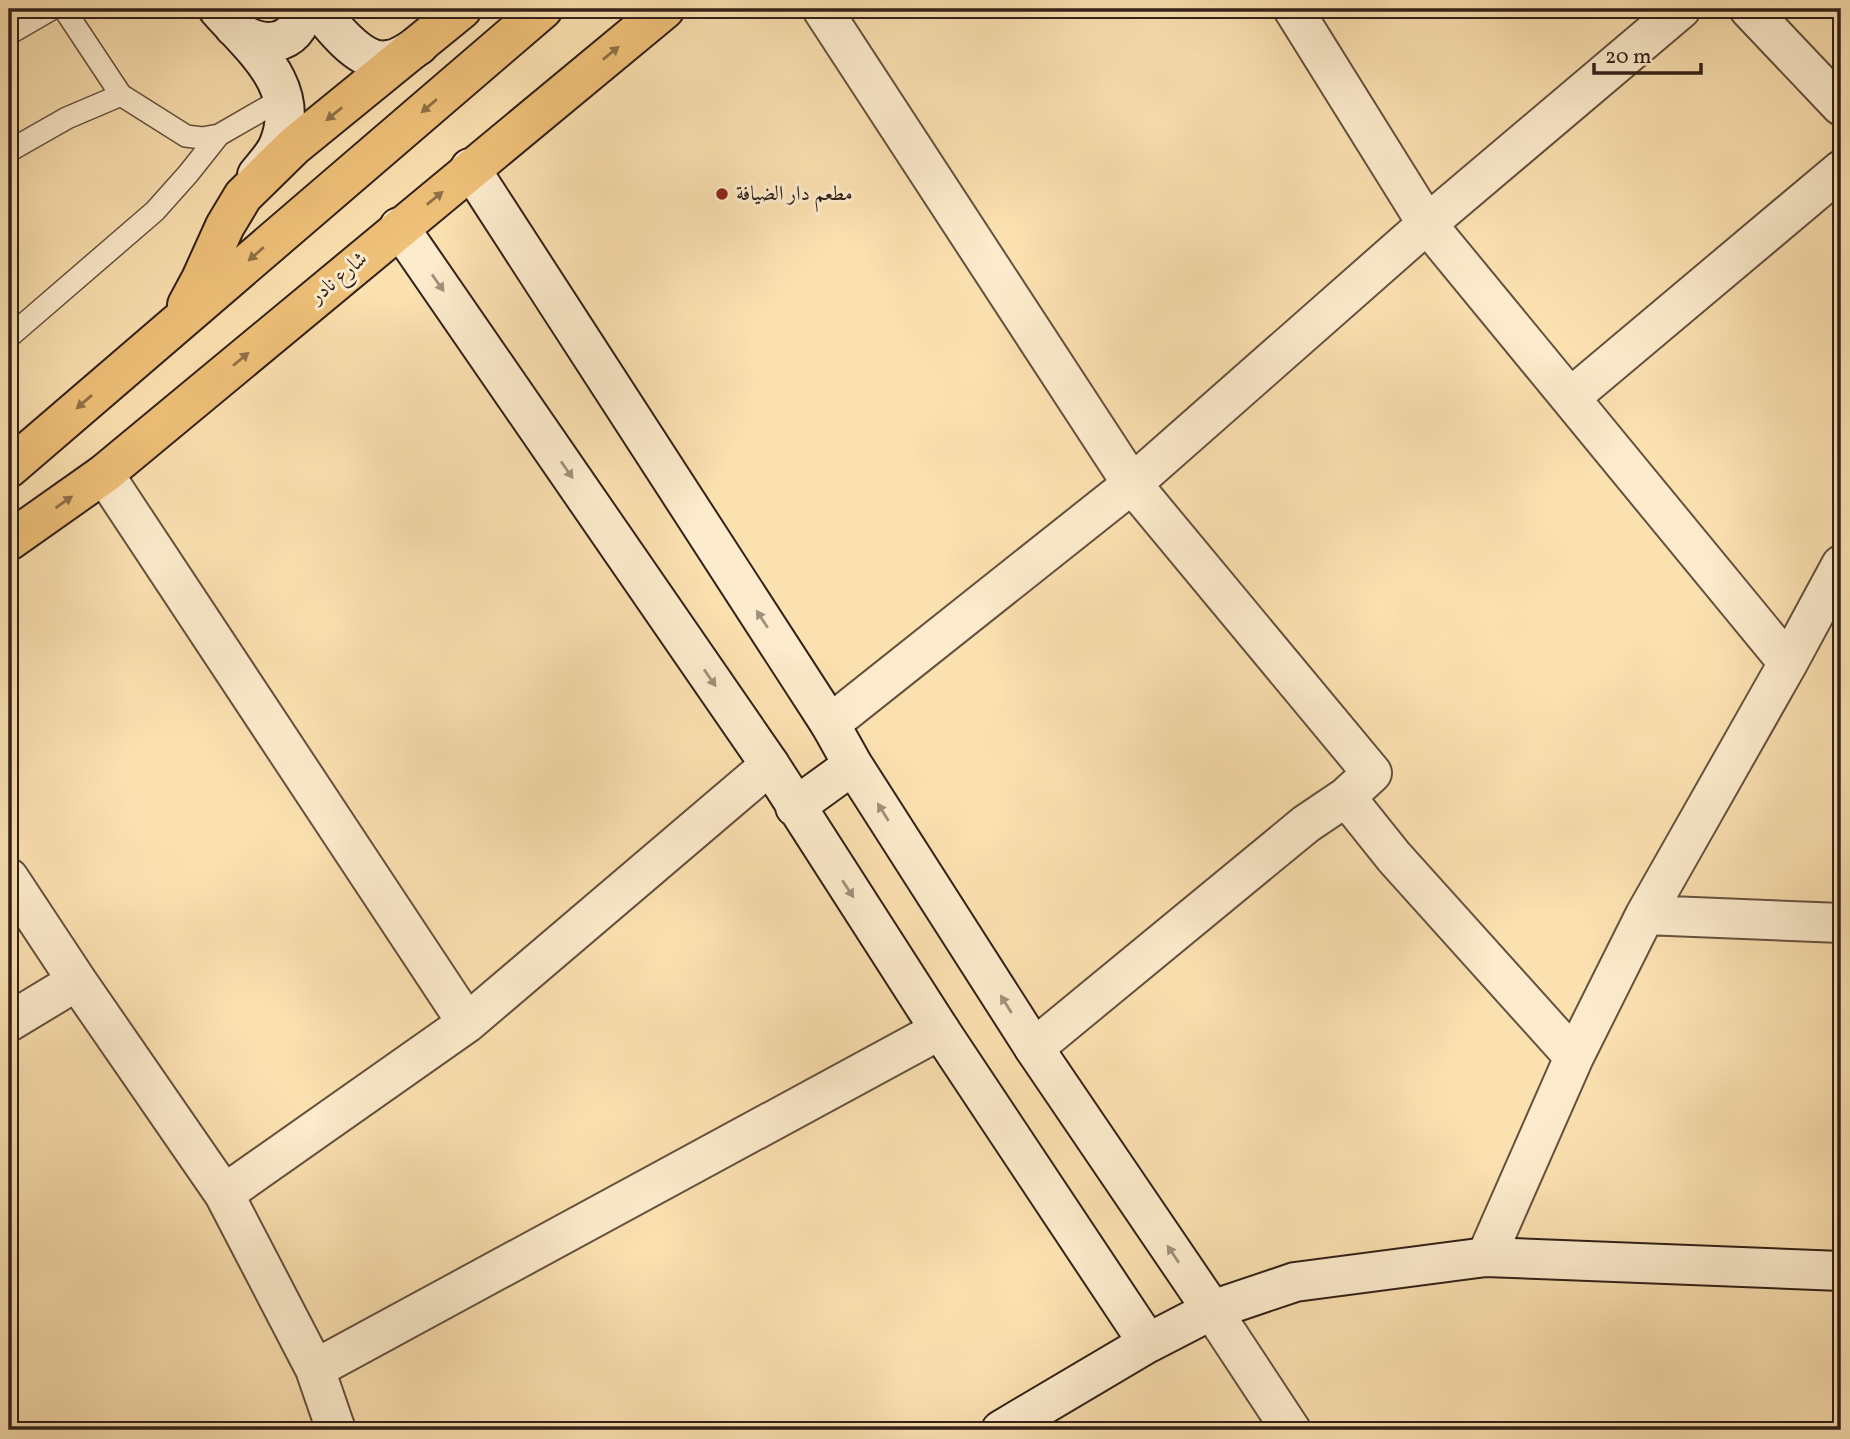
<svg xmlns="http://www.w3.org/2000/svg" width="1850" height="1439" font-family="Vollkorn,Amiri,serif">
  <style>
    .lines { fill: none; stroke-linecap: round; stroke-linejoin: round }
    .lane-casing { stroke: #64513e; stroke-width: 24 }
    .street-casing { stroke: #64513e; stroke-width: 42 }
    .secondary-casing { stroke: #322118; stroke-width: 42 }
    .primary-casing { stroke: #322118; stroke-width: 42 }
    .lane { stroke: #fcebcc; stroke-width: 21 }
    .street { stroke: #fcebcc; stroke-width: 38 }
    .secondary { stroke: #fcebcc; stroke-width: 38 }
    .primary { stroke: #eec078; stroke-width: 38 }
    .oneway { fill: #907048 }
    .oneway2 { fill: #a1907b }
    .poi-dot { fill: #8f2418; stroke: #fcebcc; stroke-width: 2.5 }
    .labels { text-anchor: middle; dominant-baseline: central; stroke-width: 6; stroke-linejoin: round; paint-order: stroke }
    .poi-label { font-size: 21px; fill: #322118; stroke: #fcebcc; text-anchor: start }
    .street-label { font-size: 21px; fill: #322118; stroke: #fcebcc }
  </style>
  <rect width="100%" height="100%" fill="#fbe0b0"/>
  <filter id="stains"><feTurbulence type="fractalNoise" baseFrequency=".00286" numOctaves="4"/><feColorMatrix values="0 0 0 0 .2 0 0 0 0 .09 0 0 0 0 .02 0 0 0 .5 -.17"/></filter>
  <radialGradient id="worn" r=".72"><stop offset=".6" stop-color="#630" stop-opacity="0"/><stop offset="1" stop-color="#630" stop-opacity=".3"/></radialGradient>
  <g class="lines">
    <g class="lane-casing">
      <path id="lane" d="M64,9L121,95L186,136L202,138L219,135L285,97
        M9,34L52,9
        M9,151L67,118L121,95
        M9,337L155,211L188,174L219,135"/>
    </g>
    <g class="street-casing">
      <path id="street" d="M822,9L1132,484L1372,773L1346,797L1306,824L1034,1048
        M1293,9L1427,224L1788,663
        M1749,9L1841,106
        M1571,397L1841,170
        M104,474L467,1023
        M830,724L1132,484L1427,224L1681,9
        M1346,797L1394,857L1574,1057
        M9,878L77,981L224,1194L315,1369L336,1430
        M1645,915L1841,923
        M9,1022L77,981
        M224,1194L467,1023L770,765
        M1486,1257L1574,1057L1645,915L1788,663L1841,565
        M1212,1310L1291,1430
        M315,1369L940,1030"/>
    </g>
    <g class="secondary-casing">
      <path id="secondary" d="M218,9C253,49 302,86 279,144C275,155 265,165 257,175
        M318,9C333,27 361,65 388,60C399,59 410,51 419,45
        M234,27C258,51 299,47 303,9
        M470,168L830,724L853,765L1034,1048L1212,1310
        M399,227L770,765L940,1030L1148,1343
        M795,807L853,765
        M1001,1430L1148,1343L1212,1310L1295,1282L1486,1257L1841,1271"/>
    </g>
    <g class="primary-casing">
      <path id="primary" d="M187,305L201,279L225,226L243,196L294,146L462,9
        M9,468L543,9
        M9,541L104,474L665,9"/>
    </g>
    <use href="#lane" class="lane"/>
    <use href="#street" class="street"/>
    <use href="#secondary" class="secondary"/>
    <use href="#primary" class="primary"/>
  </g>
  <defs><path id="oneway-solid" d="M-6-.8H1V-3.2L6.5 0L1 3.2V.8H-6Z" transform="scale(1.75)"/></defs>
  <g class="oneway">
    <use href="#oneway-solid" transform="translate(611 53) rotate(-39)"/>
    <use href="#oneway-solid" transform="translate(429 106) rotate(139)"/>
    <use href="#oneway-solid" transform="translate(334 114) rotate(141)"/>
    <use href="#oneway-solid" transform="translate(435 198) rotate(-39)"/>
    <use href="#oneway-solid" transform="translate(256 254) rotate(139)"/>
    <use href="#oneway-solid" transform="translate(241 359) rotate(-40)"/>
    <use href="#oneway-solid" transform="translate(84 402) rotate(139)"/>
    <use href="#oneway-solid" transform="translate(64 502) rotate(-35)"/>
  </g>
  <g class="oneway2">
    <use href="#oneway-solid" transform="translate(438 283) rotate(55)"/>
    <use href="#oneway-solid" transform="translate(567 470) rotate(55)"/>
    <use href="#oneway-solid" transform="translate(762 619) rotate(-123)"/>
    <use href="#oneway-solid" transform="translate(710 678) rotate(55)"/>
    <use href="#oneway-solid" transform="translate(883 812) rotate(-122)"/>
    <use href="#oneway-solid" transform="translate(848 889) rotate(57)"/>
    <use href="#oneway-solid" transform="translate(1006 1004) rotate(-122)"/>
    <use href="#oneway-solid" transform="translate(1173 1254) rotate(-124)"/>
  </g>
  <circle class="poi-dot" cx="722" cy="194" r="7"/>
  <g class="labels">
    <g class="poi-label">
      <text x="736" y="194">مطعم دار الضيافة</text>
    </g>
    <g class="street-label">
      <text transform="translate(339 278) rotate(-40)">شارع نادر</text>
    </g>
  </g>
  <rect width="1850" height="1439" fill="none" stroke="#fbe0b0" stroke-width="35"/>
  <rect x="10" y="10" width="1829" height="1418" fill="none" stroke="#322118" stroke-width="3.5"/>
  <rect x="18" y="18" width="1815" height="1404" fill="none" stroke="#322118" stroke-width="2"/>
  <path d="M1594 63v10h107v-10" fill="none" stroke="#322118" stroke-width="3.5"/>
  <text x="1605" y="63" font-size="21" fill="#322118" stroke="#fcebcc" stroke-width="5" paint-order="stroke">20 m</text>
  <rect width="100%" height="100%" filter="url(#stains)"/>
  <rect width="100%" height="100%" fill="url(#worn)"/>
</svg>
